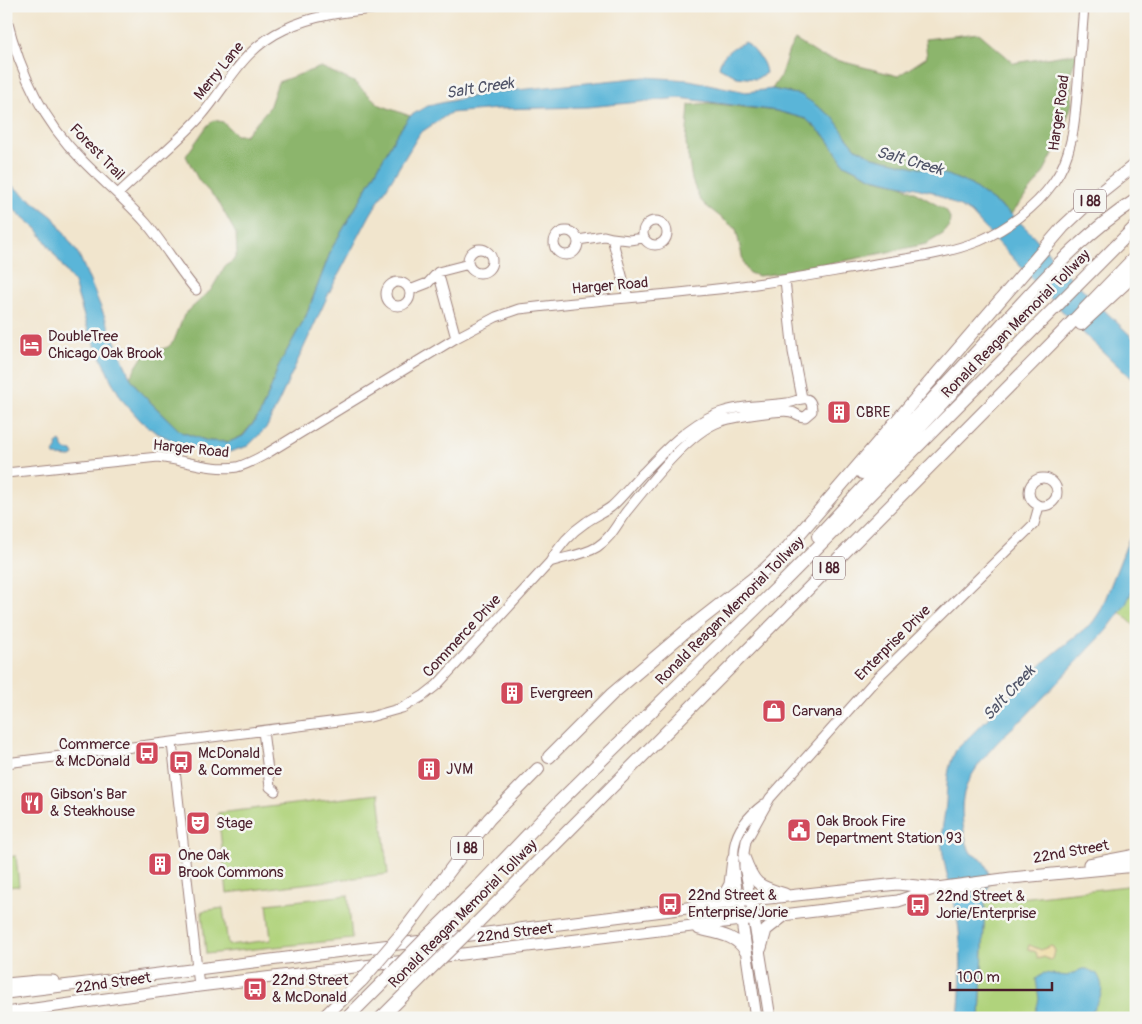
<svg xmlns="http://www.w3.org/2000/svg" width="1142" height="1024" font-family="Pangolin,sans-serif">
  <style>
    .green { fill: #b0d37c; stroke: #7d7954 }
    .forest { fill: #8cb56c; stroke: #6b6a4c }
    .sand { fill: #eeda9e; stroke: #9c7c64 }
    .water { fill: #5ab5d8; stroke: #526a82 }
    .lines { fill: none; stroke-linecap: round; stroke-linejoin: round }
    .minor-casing { stroke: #9e827c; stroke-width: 11 }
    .major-casing { stroke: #9e827c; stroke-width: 13 }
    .highway-casing { stroke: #9e827c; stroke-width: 14 }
    .minor { stroke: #fff; stroke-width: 9 }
    .major { stroke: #fff; stroke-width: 11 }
    .highway { stroke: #fff; stroke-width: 12 }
    .highway-bridge-casing { stroke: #9e827c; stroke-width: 14; stroke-linecap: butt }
    .highway-bridge { stroke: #fff; stroke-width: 12 }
    .labels { text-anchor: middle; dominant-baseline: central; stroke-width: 5; stroke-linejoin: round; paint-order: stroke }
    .shield { fill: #f6f6f2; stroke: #7e6067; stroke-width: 1 }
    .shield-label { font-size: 14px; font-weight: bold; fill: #4a1f2b }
    .street-label { font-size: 15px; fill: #4a1f2b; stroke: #f6f6f2 }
    .poi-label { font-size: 15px; fill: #4a1f2b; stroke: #f6f6f2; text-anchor: start }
    .water-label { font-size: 16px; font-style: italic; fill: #505468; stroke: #f6f6f2 }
  </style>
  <rect width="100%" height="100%" fill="#f6f6f2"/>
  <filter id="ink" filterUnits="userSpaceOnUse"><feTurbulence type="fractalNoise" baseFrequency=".02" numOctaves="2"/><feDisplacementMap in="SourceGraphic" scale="10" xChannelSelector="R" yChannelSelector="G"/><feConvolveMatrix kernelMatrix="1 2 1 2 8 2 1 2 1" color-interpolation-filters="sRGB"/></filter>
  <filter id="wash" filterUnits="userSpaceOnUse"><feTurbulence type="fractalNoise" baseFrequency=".0096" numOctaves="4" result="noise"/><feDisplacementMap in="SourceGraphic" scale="20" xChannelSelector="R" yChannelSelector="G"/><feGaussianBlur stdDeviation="1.12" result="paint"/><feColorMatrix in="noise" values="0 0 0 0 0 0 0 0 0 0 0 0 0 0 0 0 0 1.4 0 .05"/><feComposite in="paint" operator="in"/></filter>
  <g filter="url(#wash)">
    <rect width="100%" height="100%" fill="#f1e5cd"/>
    <path class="green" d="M1136,583V627L1120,612Z
      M379,794L388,874L227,893L218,813Z
      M16,856L19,886L6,887V857Z
      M1136,885V1018H980L985,902Z
      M348,895L352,939L206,954L202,911L223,908L228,945L271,940L267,904Z"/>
    <path class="forest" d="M979,33L1014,63L1078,53L1071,72L1072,104L1059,142L1041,177L1011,214L971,185L948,175L873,157L856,148L846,136L801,95L772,89L780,77L789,50L795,40L821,56L898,76L927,57L925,39Z
      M321,67L354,82L380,105L410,116L395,137L359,202L332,248L306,316L278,367L271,388L259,416L242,436L229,442L208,441L181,432L141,393L130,377L143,356L168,347L174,341L184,315L211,290L225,266L233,261L237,253L236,234L218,201L199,181L186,156L207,126L214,120L223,122L236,135H245L269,108L278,82Z
      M709,103L777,111L806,119L827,138L844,164L875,179L900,184L946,210L950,218L949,227L943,234L926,244L796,271L758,276L749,273L744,265L736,229L705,205L699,198L692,180L686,143L689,105Z"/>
    <path class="sand" d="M1029,945L1041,950L1050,946L1053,947L1055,951L1053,959L1050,960L1044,957L1038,959L1036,952L1028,949Z"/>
    <path class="water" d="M746,42C754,51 765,60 766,73L756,79L737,77L719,67C721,54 734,46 746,42Z
      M645,77L689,80L746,92L772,89L801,95L833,117L846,136L856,148L873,157L948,175L971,185L1011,214L1032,234L1066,273L1136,341V383L1079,329L971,213L933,192L873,178L844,164L827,138L806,119L777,111L680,98L588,107L496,109L450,113L420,133L370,215L329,293L267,427L248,446L226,453L206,452L176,442L155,432L141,421L123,401L111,380L88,330L74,283L37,229L6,203V181L53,217L79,255L130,377L141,393L181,432L208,441L229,442L243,436L259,416L271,388L278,367L306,316L332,248L359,202L395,137L410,116L427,106L488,93Z
      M60,441L65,450L72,451L74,455L71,457L55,456L53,454L57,449L56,444Z
      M1136,521V583L1126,604L1106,631L1023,719C1004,733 970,769 964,793C961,805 962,819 964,831C965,837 967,847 971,853C973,855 978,857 981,859C992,870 990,889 985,902L980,1018H958C961,989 962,958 959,930C956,902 945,875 942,847C940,832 945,817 946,802C947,783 947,767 956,750L1045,661L1093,622L1101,610Z
      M1082,969H1087L1097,974C1109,992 1096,1004 1087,1018H1034L1039,999L1036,979L1044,973L1067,976Z"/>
  </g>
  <g filter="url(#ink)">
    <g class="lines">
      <g class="minor-casing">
        <path id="minor" d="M6,16C19,70 42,120 81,159C102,181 126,200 146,223C164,244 178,269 196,290
          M118,194C145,168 176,144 201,116C230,82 242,49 285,29C319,12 359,11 396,6
          M643 233a12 12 0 1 1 24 0a12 12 0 1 1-24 0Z
          M554 243a12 12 0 1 1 24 0a12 12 0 1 1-24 0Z
          M612,238L628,298
          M578,240L604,236L612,238L629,240L643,238
          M468 261a12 12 0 1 1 24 0a12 12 0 1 1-24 0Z
          M438,272L456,338
          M785,280L793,352L802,398
          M386 294a12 12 0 1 1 24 0a12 12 0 1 1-24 0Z
          M410,290L428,283L438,272L469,264
          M6,473L158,457C183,460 213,471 237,467C248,464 257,459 266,454L456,338L496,317L519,309C582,301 645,297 708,290C760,285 812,275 865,266C902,259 944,255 979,241C1007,229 1035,208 1053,183C1074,154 1075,117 1078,82C1080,57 1082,31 1084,6
          M1029 492a14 14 0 1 1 28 0a14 14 0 1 1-28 0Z
          M263,731L270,787L275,791
          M172,743L199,986
          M6,763L370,717L402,708L423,696L437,685L550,562C559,546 570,533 585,523C593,517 603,513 611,507C622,498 634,481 645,471C665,450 689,425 716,414C738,405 764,406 787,403C797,402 812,390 812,411L805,417C798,417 797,413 791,412C782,409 729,418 719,422C687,434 648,485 626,512C617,524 611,538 597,547C584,555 565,557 550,562
          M751,900L744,867V853L746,841L770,798L878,677L1034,524L1039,506
          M739,901C732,858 725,833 764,804"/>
      </g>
      <g class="major-casing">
        <path id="major" d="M744,857C754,884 757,886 785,894
          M1089,864L1136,855
          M751,900L770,1018
          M739,901L756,1018
          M711,903L723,897L730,884L733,859
          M699,929C715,933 737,935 745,951
          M761,948L766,930L784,916
          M6,984L38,981H53
          M6,993L751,900L897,884L937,888L1011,878L1136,866
          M6,1013L199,986L898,901L933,889"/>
      </g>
      <g class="highway-casing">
        <path id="highway" d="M1081,324L1136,273
          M862,473C911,423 958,372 1005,321C1048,275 1083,234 1136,200
          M818,536L960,384L978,361
          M549,757L612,694L686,631L764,570L788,547L1063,227L1097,195L1136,164
          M474,926L1052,343L1136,256
          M403,932L489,819L538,769
          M432,932L480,885L559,802L785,580L1136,226
          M6,1015L9,1013
          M323,1018L362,980
          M347,1018L389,976
          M381,1018L427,972"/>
      </g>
      <use href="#minor" class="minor"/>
      <use href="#major" class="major"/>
      <use href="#highway" class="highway"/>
      <g class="highway-bridge-casing">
        <path id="highway-bridge" d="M427,972L474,926
          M389,976L432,932
          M362,980L403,932"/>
      </g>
      <use href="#highway-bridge" class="highway-bridge"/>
    </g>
  </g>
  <defs>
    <g id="hotel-square" transform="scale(1.25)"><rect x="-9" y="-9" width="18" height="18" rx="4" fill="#d1495b" stroke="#f6f6f2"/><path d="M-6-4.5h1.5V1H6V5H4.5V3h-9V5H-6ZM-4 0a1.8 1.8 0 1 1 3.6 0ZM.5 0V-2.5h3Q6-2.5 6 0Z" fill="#fff"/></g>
    <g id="building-square" transform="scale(1.25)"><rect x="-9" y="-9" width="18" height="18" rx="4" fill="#d1495b" stroke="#f6f6f2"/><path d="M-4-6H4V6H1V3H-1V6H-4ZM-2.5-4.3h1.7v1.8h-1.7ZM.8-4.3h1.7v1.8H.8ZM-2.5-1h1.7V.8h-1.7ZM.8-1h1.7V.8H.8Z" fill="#fff"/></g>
    <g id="shop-square" transform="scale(1.25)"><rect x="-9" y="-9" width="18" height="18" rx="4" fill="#d1495b" stroke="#f6f6f2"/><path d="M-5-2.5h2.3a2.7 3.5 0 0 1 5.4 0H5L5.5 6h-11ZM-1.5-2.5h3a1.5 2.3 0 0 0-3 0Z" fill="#fff"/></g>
    <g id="bus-square" transform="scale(1.25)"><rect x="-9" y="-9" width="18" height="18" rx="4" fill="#d1495b" stroke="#f6f6f2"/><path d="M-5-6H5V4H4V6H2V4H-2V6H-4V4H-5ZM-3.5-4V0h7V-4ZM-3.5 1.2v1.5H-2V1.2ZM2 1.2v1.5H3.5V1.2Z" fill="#fff"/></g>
    <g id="restaurant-square" transform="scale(1.25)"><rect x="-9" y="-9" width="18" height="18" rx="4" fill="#d1495b" stroke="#f6f6f2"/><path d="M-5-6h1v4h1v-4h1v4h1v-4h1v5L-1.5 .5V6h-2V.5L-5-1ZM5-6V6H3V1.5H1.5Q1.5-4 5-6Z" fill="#fff"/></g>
    <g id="theatre-square" transform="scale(1.25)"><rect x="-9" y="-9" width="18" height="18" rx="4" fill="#d1495b" stroke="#f6f6f2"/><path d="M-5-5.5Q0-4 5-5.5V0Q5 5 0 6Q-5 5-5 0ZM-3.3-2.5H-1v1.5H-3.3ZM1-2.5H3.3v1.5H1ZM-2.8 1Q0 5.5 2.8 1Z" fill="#fff"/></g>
    <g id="civic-square" transform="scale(1.25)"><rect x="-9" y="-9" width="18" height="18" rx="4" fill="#d1495b" stroke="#f6f6f2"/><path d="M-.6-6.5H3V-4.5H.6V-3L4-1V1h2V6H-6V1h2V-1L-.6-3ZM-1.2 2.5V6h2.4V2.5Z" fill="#fff"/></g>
  </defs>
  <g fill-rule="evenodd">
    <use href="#hotel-square" x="31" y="345"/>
    <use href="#building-square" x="839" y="412"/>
    <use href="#building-square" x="512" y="693"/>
    <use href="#shop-square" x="774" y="711"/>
    <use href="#bus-square" x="147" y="753"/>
    <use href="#bus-square" x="181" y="762"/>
    <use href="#building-square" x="429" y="769"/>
    <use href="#restaurant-square" x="32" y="803"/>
    <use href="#theatre-square" x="198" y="823"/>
    <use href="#civic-square" x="799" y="830"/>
    <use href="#building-square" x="160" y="864"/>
    <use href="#bus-square" x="670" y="904"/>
    <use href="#bus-square" x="918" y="905"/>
    <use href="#bus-square" x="255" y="989"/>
  </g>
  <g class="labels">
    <g class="shield">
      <rect x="1074" y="189.5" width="32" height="23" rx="4"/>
      <rect x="813" y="556.5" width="32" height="23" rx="4"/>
      <rect x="451" y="836.5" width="32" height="23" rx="4"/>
    </g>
    <g class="shield-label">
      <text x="1090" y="201">I 88</text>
      <text x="829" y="568">I 88</text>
      <text x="467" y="848">I 88</text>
    </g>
    <g class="street-label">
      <text transform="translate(219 71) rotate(-51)">Merry Lane</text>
      <text transform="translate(1059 113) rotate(-82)">Harger Road</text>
      <text transform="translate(97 152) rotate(46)">Forest Trail</text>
      <text transform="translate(610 286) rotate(-5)">Harger Road</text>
      <text transform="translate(1016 324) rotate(-45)">Ronald Reagan Memorial Tollway</text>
      <text transform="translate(191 449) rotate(6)">Harger Road</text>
      <text transform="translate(730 611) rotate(-45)">Ronald Reagan Memorial Tollway</text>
      <text transform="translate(462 636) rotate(-47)">Commerce Drive</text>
      <text transform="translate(893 643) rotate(-45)">Enterprise Drive</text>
      <text transform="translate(1071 852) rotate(-10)">22nd Street</text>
      <text transform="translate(463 914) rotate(-45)">Ronald Reagan Memorial Tollway</text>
      <text transform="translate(515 933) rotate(-7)">22nd Street</text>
      <text transform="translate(113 983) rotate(-8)">22nd Street</text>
    </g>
    <g class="poi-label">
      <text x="48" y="336">DoubleTree<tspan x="48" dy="17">Chicago Oak Brook</tspan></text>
      <text x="856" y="412">CBRE</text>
      <text x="530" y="693">Evergreen</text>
      <text x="792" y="711">Carvana</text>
      <text x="130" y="744" text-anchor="end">Commerce<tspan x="130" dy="17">&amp; McDonald</tspan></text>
      <text x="198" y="753">McDonald<tspan x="198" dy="17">&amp; Commerce</tspan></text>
      <text x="446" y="769">JVM</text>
      <text x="50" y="794">Gibson's Bar<tspan x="50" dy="17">&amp; Steakhouse</tspan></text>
      <text x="816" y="821">Oak Brook Fire<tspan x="816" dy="17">Department Station 93</tspan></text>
      <text x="216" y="823">Stage</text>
      <text x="178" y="855">One Oak<tspan x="178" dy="17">Brook Commons</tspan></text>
      <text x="688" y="895">22nd Street &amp;<tspan x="688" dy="17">Enterprise/Jorie</tspan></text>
      <text x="936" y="896">22nd Street &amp;<tspan x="936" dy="17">Jorie/Enterprise</tspan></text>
      <text x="272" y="980">22nd Street<tspan x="272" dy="17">&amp; McDonald</tspan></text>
    </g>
    <g class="water-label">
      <text transform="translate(480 88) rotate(-9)">Salt Creek</text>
      <text transform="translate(910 161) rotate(16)">Salt Creek</text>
      <text transform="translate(1009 693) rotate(-47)">Salt Creek</text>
    </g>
  </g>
  <rect width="1142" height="1024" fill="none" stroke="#f6f6f2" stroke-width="25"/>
  <path d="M950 982v8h102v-8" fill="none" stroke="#4a1f2b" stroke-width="2.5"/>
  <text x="957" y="982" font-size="15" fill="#4a1f2b" stroke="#f6f6f2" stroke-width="4" paint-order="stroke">100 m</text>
</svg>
